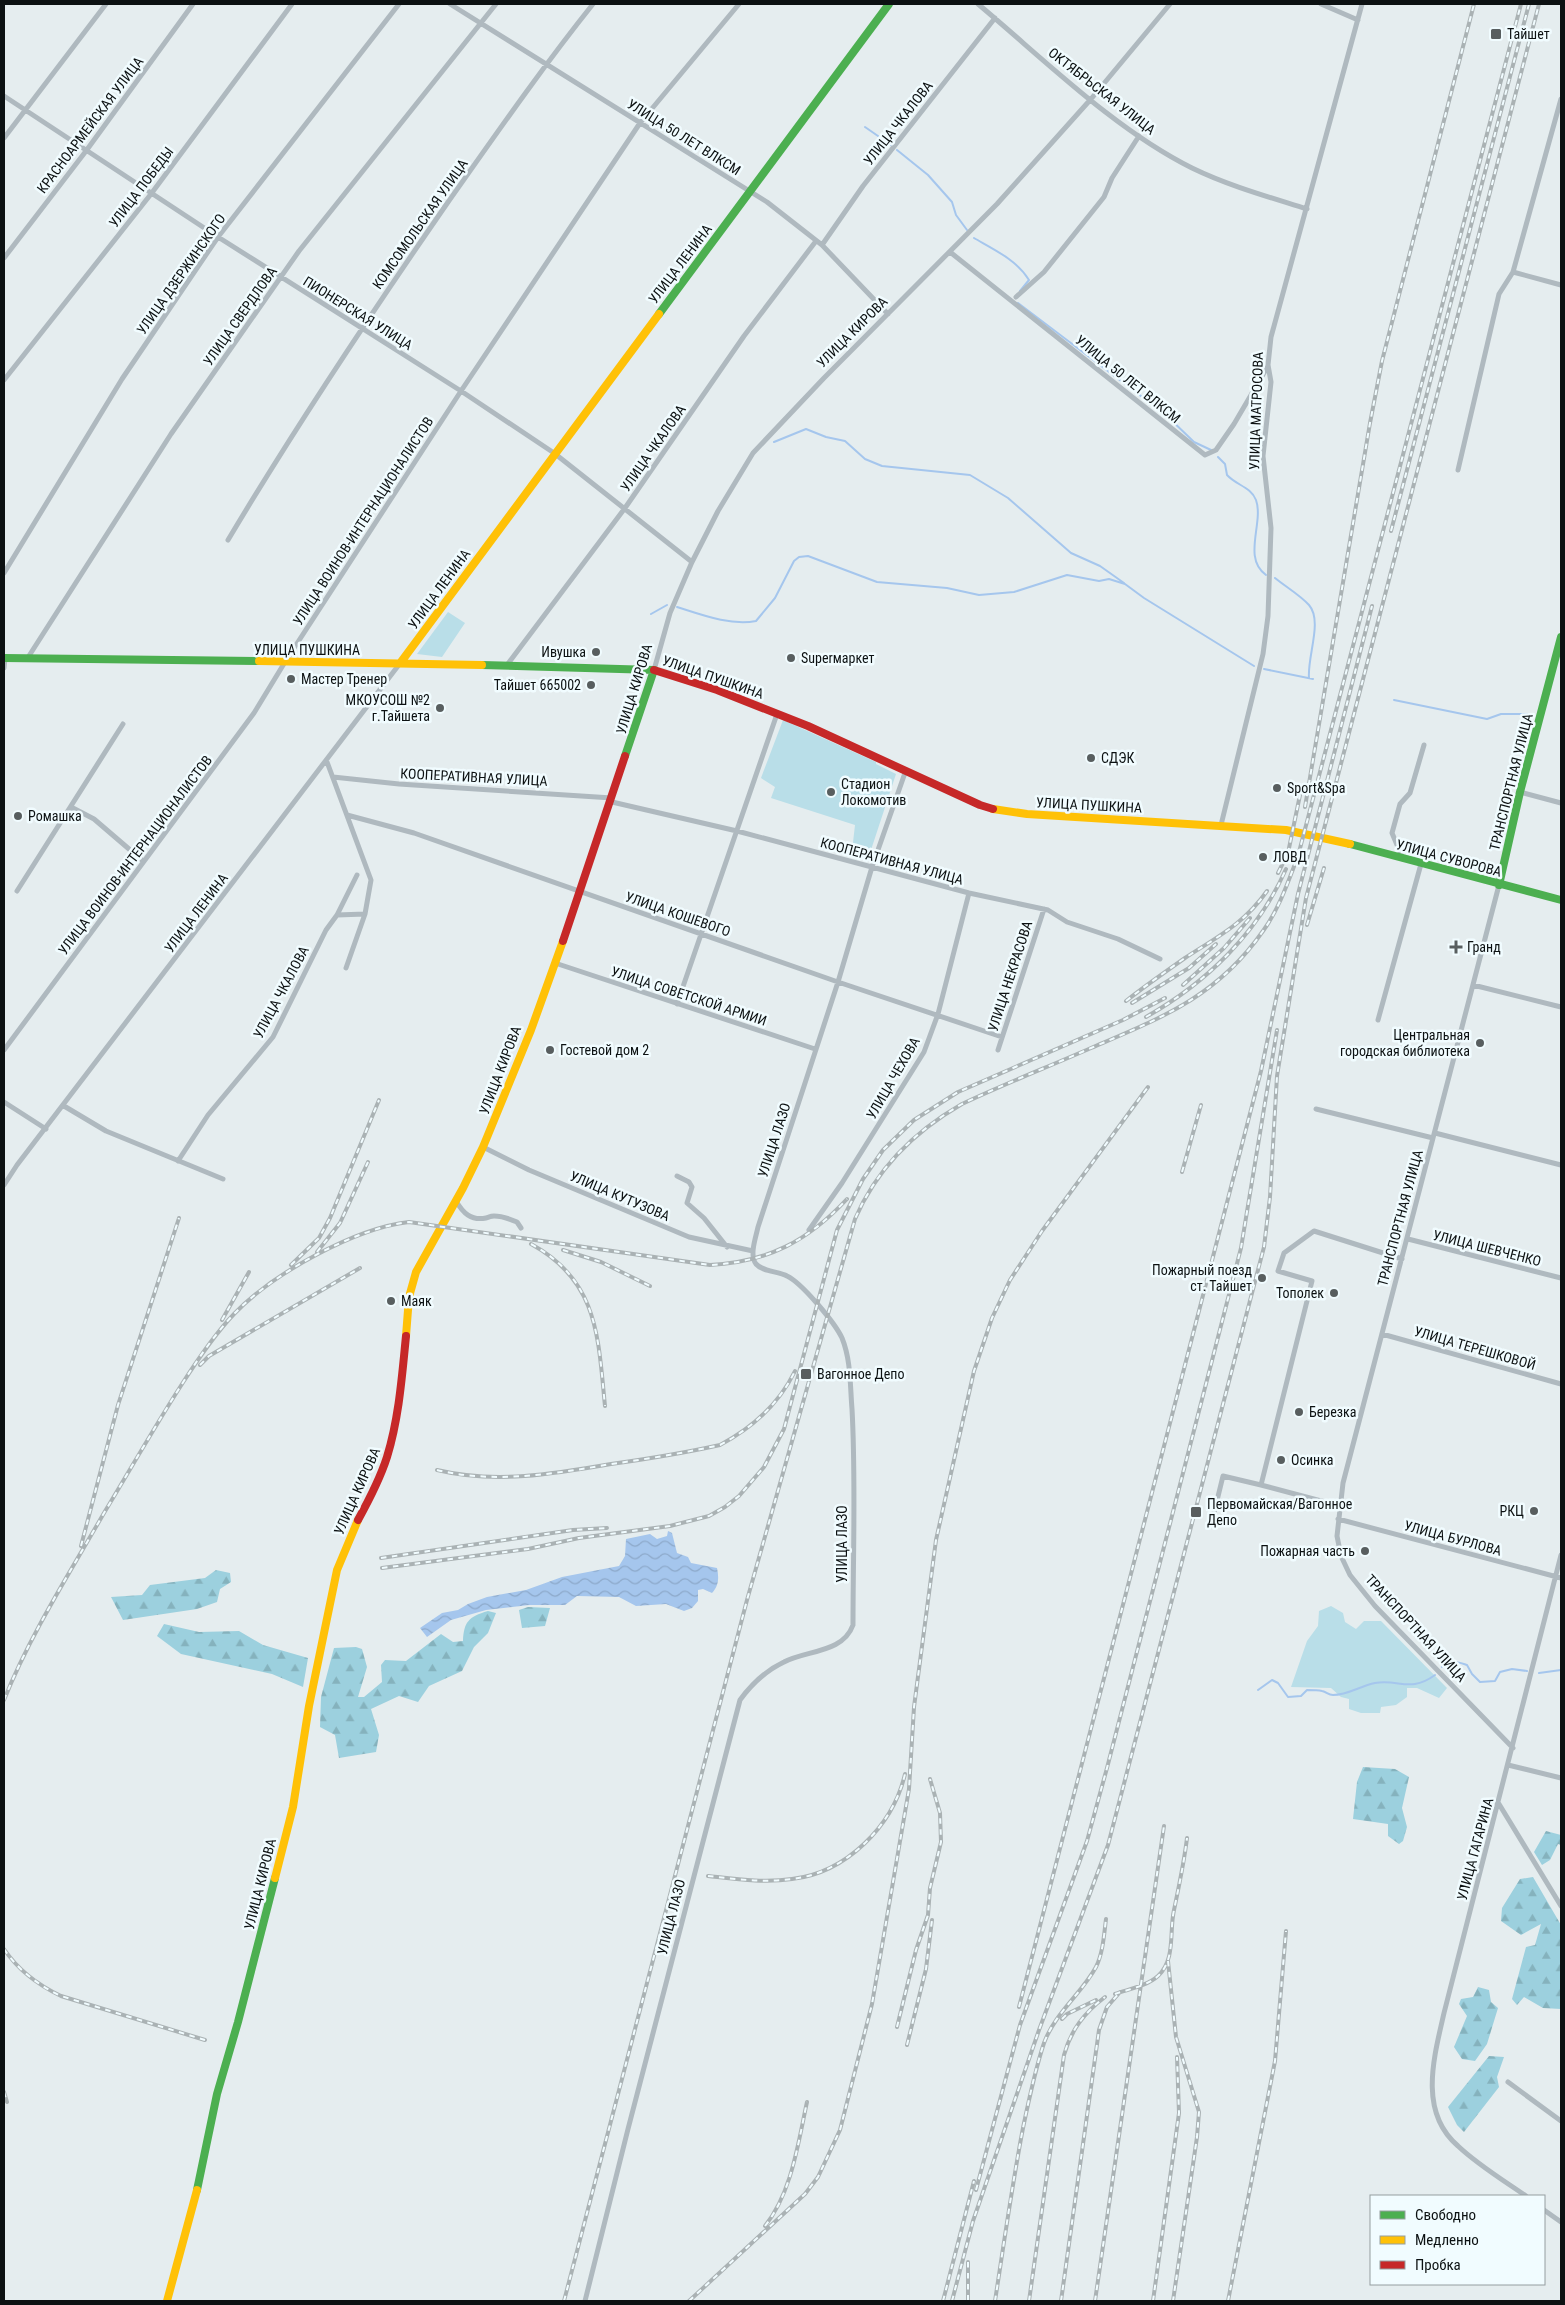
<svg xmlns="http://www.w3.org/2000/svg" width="1565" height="2305" font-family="'Roboto Condensed',sans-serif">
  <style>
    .green { fill: #b9dee8 }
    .forest { fill: url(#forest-firs) }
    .water { fill: url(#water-waves) }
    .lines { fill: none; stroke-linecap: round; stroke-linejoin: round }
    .stream { stroke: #a5c6ed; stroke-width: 2 }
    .street { stroke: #afb9bf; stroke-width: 5 }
    .fast { stroke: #4caf50; stroke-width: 8 }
    .slow { stroke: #ffc107; stroke-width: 8 }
    .jam { stroke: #c62828; stroke-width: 8 }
    .rail-casing { stroke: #aab2b4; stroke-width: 4 }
    .rail { stroke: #f1fcff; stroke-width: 2; stroke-dasharray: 5.5; stroke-linecap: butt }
    .poi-dot { fill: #585e5f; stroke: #f1fcff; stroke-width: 2 }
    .labels { text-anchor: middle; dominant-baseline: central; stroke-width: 5; stroke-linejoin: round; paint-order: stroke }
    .poi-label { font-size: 14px; fill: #0c1112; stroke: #f1fcff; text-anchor: start }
    .street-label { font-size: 14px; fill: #0c1112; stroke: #f1fcff }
  </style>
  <defs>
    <pattern id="forest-firs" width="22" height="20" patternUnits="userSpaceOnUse" patternTransform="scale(1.25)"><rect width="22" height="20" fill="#9cd0de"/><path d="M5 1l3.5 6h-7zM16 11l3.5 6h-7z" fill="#85b2bd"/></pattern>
    <pattern id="water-waves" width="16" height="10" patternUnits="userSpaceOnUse" patternTransform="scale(1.25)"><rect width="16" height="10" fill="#a5c6ed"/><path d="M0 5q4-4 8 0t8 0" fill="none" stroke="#8da9ca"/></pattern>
  </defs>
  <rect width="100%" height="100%" fill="#e5edef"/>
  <path class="green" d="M448,612L465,623L442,657L417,654Z
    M783,720L876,762V764L896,774L869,856L852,851L855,825L771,798L775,787L761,778Z
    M1331,1606L1343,1613L1345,1622L1356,1629L1364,1621H1381L1447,1688L1439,1698L1417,1688H1407V1697L1396,1705L1381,1707L1380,1713H1361L1349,1709V1699L1341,1697L1331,1688L1291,1687L1307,1641L1318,1626L1319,1611Z"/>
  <path class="forest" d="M216,1570L230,1573L231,1582L220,1589L217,1602L197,1609L123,1620L111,1597L142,1595L150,1585L205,1578Z
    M528,1607L550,1608L545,1626L522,1628L519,1610Z
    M488,1611L496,1613L488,1633L474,1647L462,1671L429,1686L418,1702L399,1696L371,1709L379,1735L376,1752L339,1758L335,1735L320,1727L321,1697L334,1648L356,1647L362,1649L367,1667L358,1697H364L382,1682L381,1665L385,1660L406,1661L441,1634L453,1642L463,1641C464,1622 468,1617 488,1611Z
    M164,1624L199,1632L239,1631L263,1645L308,1658L303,1687L272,1674L181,1654L157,1636Z
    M1363,1767L1395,1769L1409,1777L1402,1808L1407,1827L1403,1841L1399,1844L1388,1836V1824L1353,1819L1357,1782Z
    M1546,1831L1561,1835V1845L1558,1844L1550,1860L1542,1865L1534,1852Z
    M1533,1877L1561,1925V2009L1543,2008L1524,1997L1517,2005L1512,1999L1526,1947L1535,1945L1541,1924L1521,1935L1501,1921L1502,1908L1520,1879Z
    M1478,1987L1489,1990L1491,2002L1498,2008L1487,2044L1475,2061L1462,2059L1454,2047L1467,2016L1459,2004L1461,1999L1473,1997Z
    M1489,2056L1504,2057L1497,2077L1499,2087L1464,2132L1457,2125L1448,2107Z"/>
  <path class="water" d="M668,1531L672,1533L677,1553L688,1557L691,1563L717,1568C719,1577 719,1586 712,1593L703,1589L698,1590V1601L692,1608L684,1611L666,1604L636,1606L619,1597L577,1596L565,1605H529L486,1610L451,1620L427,1637L420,1628L442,1613L458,1610L468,1604L487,1597L526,1590L562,1577L619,1566L625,1556L626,1539L650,1534L657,1539L667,1536Z"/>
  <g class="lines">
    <path class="stream" d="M865,127L891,145
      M897,150L928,175L952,202L956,215L967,230
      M974,238C993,249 1017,260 1029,280L1020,291
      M1018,303L1166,415L1194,442L1211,450
      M774,442L806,429L826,437L845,441L865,459L882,466L970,475L1008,498L1071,553L1100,566L1124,583
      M1218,457L1225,464L1227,475C1236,485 1251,487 1256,500C1264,523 1242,558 1266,575
      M1275,578C1286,587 1300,595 1309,605C1323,621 1307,657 1309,678
      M677,607C702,615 731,626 756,621L775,598L794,561L799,557L808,556L877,582L947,588L979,595L1014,592L1067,575L1099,581L1109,579L1125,584L1144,598L1254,666
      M651,614L667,605
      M1264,669L1313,679
      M1394,700L1487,719L1501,714H1528
      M1442,1667C1450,1659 1457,1662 1467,1665L1472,1674L1480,1682L1495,1681L1500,1672L1512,1669L1527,1671
      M1539,1673L1561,1670
      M1258,1690L1272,1680L1278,1683L1288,1697L1301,1696L1307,1690C1311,1690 1318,1690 1322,1691C1327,1692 1328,1695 1333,1695C1348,1695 1360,1686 1375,1683C1400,1679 1410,1693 1435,1675"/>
    <path class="street" d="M450,4L767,202L822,245L888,314
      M978,4C1045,60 1114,129 1192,168C1229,186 1269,197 1307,209
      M1321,4L1358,20
      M4,96L218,237L461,391L554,453L692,562
      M4,138L106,4
      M822,245L863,186L995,18
      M950,252L1205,455L1216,450L1234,424L1268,366
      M4,258L86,151L193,4
      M1513,272L1561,285
      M1016,297L1044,272L1104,197L1112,178L1139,136
      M4,380L151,194L292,4
      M1458,470L1499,294L1513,272L1561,99
      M228,540C296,426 370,315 446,205C494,137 541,69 593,4
      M4,573L122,379L218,237L399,4
      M27,659L171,434L299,251L496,4
      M507,665L625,508L744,336L816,241
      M4,668L5,658
      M654,670L670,613L692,562L718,511L753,453L824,378L997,204L1091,99L1170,4
      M327,762L371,880L365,914L346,968
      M333,777L399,784L612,798
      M1520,792L1561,803
      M612,802L737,831L969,893L1048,910L1067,922L1118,939L1160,959
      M71,807L94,819L143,861
      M347,815L414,833L838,982L1002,1037
      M1221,825L1263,654L1268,616L1271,528L1263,456L1271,382L1268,365L1271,337L1362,4
      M1403,859L1392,833L1400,804L1410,793L1424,745
      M1499,885L1343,1483L1337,1536L1341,1556L1350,1575L1375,1606L1513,1748
      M17,891L123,724
      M337,915L365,914
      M555,963L815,1049
      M1473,985L1561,1007
      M677,1004L777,714
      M1378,1020L1421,864
      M4,1050L254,713L285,662L461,391L640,123L739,4
      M998,1050L1044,909
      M4,1102L46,1129
      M64,1106L106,1131L223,1179
      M1316,1109L1433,1138
      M1435,1133L1561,1165
      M483,1147L529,1170L689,1237L753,1251
      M178,1161L208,1115L273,1037L326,930L337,915L357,875
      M677,1176L689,1182L692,1187L687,1203L704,1218L727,1247
      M4,1185L17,1165L401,662
      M456,1201C463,1213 471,1221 486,1218C491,1217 489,1216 494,1216C502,1216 510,1219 517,1222L521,1228
      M809,1230L842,1183L924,1052L938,1014L969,893
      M1408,1239L1561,1278
      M1382,1334L1561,1384
      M1340,1506L1261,1485L1312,1281L1278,1271L1284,1253L1314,1231L1402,1259
      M1338,1519L1561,1578
      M1212,1521L1223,1476L1261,1485
      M1508,1765L1561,1778
      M1499,1804L1561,1906
      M1508,2082L1561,2121
      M1526,2196C1503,2180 1478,2165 1458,2146C1418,2112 1434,2057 1444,2013L1561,1555
      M1544,2210L1561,2222
      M585,2301L628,2129L740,1700C751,1685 767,1670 784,1662C807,1650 843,1653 853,1625C853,1553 856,1481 852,1409C850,1385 851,1360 842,1338C835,1323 802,1283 787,1276C778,1271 763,1272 756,1264C749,1255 756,1237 758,1227L838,982L872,867L906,770"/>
    <path class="fast" d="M659,314L889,4
      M4,658L259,661
      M482,665L654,670L625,756
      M1350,844L1561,900
      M1499,885L1520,792L1561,637
      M197,2190L217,2094L238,2022L275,1878"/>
    <path class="slow" d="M259,661L482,665
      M401,662L659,314
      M993,809L1027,814L1286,830L1350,844
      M406,1336L409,1297L416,1272L463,1188L483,1147L531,1030L563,941
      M275,1878L293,1807L309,1706L337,1570L358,1520
      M167,2301L197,2190"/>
    <path class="jam" d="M654,670L717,690L808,726L980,805L993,809
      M563,941L625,756
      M358,1520C369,1500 380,1479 387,1457C399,1418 402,1376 406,1336"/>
    <g class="rail-casing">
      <path id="rail" d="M1391,531L1529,4
        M1305,807L1370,423L1382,361L1474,4
        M1278,873L1288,853L1300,795
        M1307,925L1324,868
        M1183,985L1224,948L1250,918
        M1126,1001C1145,986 1165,972 1185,958C1217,937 1244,924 1267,891
        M1132,1003L1189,968L1216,944
        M1146,1017C1206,983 1258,933 1286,869
        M1182,1172L1201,1105
        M531,1244C599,1281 598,1338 605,1406
        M563,1250L601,1262L650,1286
        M317,1252L340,1223L368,1162
        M291,1265L319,1238L330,1218L379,1100
        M222,1320L249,1272
        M200,1365L209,1356L360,1268
        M437,1470C495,1484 554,1474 611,1464C647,1459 684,1453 720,1445C752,1428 779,1404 795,1371
        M81,1546L118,1405L179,1218
        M381,1558L573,1530L607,1528
        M382,1568L528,1549L579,1538L670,1526L709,1516L725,1507L739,1496L764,1467L784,1429L837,1230L863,1179L883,1150L914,1120L958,1092L1123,1020L1165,998
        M4,1700C30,1635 69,1574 104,1513C130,1470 155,1426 182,1384C198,1359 214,1335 234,1314C272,1274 355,1228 409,1222L710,1265C768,1262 808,1241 847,1199
        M708,1876C736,1879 764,1883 792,1879C846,1873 893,1826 905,1774
        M4,1949C18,1970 38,1985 61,1996L205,2040
        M1168,1961L1176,2037L1199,2112L1197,2137L1173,2301
        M1115,1994C1129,1989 1147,1986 1158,1976C1176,1959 1169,1932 1174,1910C1179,1886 1184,1863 1187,1838
        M1019,2007L1261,1071L1298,894L1372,606
        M1062,2019L1067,2014L1096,2000
        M897,2027L916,1950L928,1915L930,1888L941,1842L940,1813L930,1779
        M907,2045L926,1969L932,1920
        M4,2092L7,2102
        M976,2190L1020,2025L1087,1841L1107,1768L1241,1248L1277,1030
        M765,2226C792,2192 798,2143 807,2102
        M968,2262V2301
        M564,2301L747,1600L855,1219C877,1168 915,1131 962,1104C1004,1084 1048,1067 1091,1048C1161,1018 1217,997 1263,931C1279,909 1288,882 1298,856L1521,4
        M689,2301L805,2194L818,2177L840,2130L872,2004L909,1789L914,1707L936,1540L974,1371L992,1318L1010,1280L1042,1231L1148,1087
        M943,2301L974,2181
        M952,2301L973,2221L1039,2030L1108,1845L1264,1247L1270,1197L1277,1076L1306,898L1539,4
        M995,2301C1004,2243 1012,2185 1023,2128C1029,2099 1035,2070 1044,2043C1055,2013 1082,1993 1096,1967C1103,1953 1104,1935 1106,1919
        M1029,2301L1064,2055C1071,2030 1084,2013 1105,1997
        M1061,2301L1099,2030L1107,2007L1120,1992
        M1095,2301L1164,1826
        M1153,2301L1179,2113L1177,2057
        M1228,2301L1275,2061L1286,1931"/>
    </g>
    <use href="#rail" class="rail"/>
  </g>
  <g class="poi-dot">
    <rect x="1490" y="28" width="12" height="12" rx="2.5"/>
    <circle cx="596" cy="652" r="5"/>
    <circle cx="791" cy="658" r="5"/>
    <circle cx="291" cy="679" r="5"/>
    <circle cx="591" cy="685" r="5"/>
    <circle cx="440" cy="708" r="5"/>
    <circle cx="1091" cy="758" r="5"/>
    <circle cx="1277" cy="788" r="5"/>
    <circle cx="831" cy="792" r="5"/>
    <circle cx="18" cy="816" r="5"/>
    <circle cx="1263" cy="857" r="5"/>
    <path d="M1453.5 939.5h5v5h5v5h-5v5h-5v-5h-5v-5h5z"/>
    <circle cx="1480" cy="1043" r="5"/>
    <circle cx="550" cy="1050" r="5"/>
    <circle cx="1262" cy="1278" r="5"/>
    <circle cx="1334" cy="1293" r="5"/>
    <circle cx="391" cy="1301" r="5"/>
    <rect x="800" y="1368" width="12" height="12" rx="2.5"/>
    <circle cx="1299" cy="1412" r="5"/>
    <circle cx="1281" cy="1460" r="5"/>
    <circle cx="1534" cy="1511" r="5"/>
    <rect x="1190" y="1506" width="12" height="12" rx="2.5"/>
    <circle cx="1365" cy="1551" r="5"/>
  </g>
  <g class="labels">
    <g class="poi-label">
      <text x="1507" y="34">Тайшет</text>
      <text x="586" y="652" text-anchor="end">Ивушка</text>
      <text x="801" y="658">Superмаркет</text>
      <text x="301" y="679">Мастер Тренер</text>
      <text x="581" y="685" text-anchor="end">Тайшет 665002</text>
      <text x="430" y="700" text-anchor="end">МКОУСОШ №2<tspan x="430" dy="16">г.Тайшета</tspan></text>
      <text x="1101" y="758">СДЭК</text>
      <text x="841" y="784">Стадион<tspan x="841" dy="16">Локомотив</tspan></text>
      <text x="1287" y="788">Sport&amp;Spa</text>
      <text x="28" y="816">Ромашка</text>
      <text x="1273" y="857">ЛОВД</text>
      <text x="1467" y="947">Гранд</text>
      <text x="1470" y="1035" text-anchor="end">Центральная<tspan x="1470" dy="16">городская библиотека</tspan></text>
      <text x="560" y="1050">Гостевой дом 2</text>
      <text x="1252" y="1270" text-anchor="end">Пожарный поезд<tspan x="1252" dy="16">ст. Тайшет</tspan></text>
      <text x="1324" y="1293" text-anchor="end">Тополек</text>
      <text x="401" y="1301">Маяк</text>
      <text x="817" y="1374">Вагонное Депо</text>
      <text x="1309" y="1412">Березка</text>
      <text x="1291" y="1460">Осинка</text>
      <text x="1207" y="1504">Первомайская/Вагонное<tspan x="1207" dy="16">Депо</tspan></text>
      <text x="1524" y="1511" text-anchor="end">РКЦ</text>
      <text x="1355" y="1551" text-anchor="end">Пожарная часть</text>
    </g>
    <g class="street-label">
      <text transform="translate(1102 91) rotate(38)">ОКТЯБРЬСКАЯ УЛИЦА</text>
      <text transform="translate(898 123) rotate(-52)">УЛИЦА ЧКАЛОВА</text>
      <text transform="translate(90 125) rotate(-53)">КРАСНОАРМЕЙСКАЯ УЛИЦА</text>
      <text transform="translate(684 137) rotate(32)">УЛИЦА 50 ЛЕТ ВЛКСМ</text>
      <text transform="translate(141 187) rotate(-53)">УЛИЦА ПОБЕДЫ</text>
      <text transform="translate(420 224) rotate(-55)">КОМСОМОЛЬСКАЯ УЛИЦА</text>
      <text transform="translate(680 264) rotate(-53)">УЛИЦА ЛЕНИНА</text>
      <text transform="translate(181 274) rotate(-55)">УЛИЦА ДЗЕРЖИНСКОГО</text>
      <text transform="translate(358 313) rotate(32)">ПИОНЕРСКАЯ УЛИЦА</text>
      <text transform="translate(240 316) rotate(-55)">УЛИЦА СВЕРДЛОВА</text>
      <text transform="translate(852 332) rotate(-45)">УЛИЦА КИРОВА</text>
      <text transform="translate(1128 379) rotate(39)">УЛИЦА 50 ЛЕТ ВЛКСМ</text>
      <text transform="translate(1256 411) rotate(-88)">УЛИЦА МАТРОСОВА</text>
      <text transform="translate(653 448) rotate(-55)">УЛИЦА ЧКАЛОВА</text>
      <text transform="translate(363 521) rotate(-57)">УЛИЦА ВОИНОВ-ИНТЕРНАЦИОНАЛИСТОВ</text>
      <text transform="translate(439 589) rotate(-54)">УЛИЦА ЛЕНИНА</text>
      <text x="307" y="650">УЛИЦА ПУШКИНА</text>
      <text transform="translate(713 677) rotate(19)">УЛИЦА ПУШКИНА</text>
      <text transform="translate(634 689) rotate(-73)">УЛИЦА КИРОВА</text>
      <text transform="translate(474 777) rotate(3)">КООПЕРАТИВНАЯ УЛИЦА</text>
      <text transform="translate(1511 782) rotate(-76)">ТРАНСПОРТНАЯ УЛИЦА</text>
      <text transform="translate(1089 805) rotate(3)">УЛИЦА ПУШКИНА</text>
      <text transform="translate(135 855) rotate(-53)">УЛИЦА ВОИНОВ-ИНТЕРНАЦИОНАЛИСТОВ</text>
      <text transform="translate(1449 858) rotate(15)">УЛИЦА СУВОРОВА</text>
      <text transform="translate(892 861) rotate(15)">КООПЕРАТИВНАЯ УЛИЦА</text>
      <text transform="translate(196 913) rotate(-53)">УЛИЦА ЛЕНИНА</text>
      <text transform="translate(678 914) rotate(19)">УЛИЦА КОШЕВОГО</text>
      <text transform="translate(1010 976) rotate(-72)">УЛИЦА НЕКРАСОВА</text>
      <text transform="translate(281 992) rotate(-62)">УЛИЦА ЧКАЛОВА</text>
      <text transform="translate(689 996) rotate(18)">УЛИЦА СОВЕТСКОЙ АРМИИ</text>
      <text transform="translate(500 1070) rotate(-69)">УЛИЦА КИРОВА</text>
      <text transform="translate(893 1078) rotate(-60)">УЛИЦА ЧЕХОВА</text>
      <text transform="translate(774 1140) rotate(-72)">УЛИЦА ЛАЗО</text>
      <text transform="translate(620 1196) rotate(23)">УЛИЦА КУТУЗОВА</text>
      <text transform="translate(1400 1218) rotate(-75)">ТРАНСПОРТНАЯ УЛИЦА</text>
      <text transform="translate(1487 1248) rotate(14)">УЛИЦА ШЕВЧЕНКО</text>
      <text transform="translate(1475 1348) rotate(16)">УЛИЦА ТЕРЕШКОВОЙ</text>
      <text transform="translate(357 1491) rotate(-66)">УЛИЦА КИРОВА</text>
      <text transform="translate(1453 1538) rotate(15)">УЛИЦА БУРЛОВА</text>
      <text transform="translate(842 1544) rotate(-90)">УЛИЦА ЛАЗО</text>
      <text transform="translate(1416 1628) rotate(47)">ТРАНСПОРТНАЯ УЛИЦА</text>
      <text transform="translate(1475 1849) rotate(-75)">УЛИЦА ГАГАРИНА</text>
      <text transform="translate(260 1884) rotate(-76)">УЛИЦА КИРОВА</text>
      <text transform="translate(671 1917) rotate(-76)">УЛИЦА ЛАЗО</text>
    </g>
  </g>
  <rect width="1565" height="2305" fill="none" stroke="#0c1112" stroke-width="10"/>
  <rect x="1370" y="2195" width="175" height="90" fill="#f1fcff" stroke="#959ea0"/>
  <rect x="1380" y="2211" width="25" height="8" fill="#4caf50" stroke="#959ea0"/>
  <text x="1415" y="2220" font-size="15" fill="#0c1112">Свободно</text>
  <rect x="1380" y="2236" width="25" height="8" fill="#ffc107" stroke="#959ea0"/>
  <text x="1415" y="2245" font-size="15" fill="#0c1112">Медленно</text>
  <rect x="1380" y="2261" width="25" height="8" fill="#c62828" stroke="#959ea0"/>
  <text x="1415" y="2270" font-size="15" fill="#0c1112">Пробка</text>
</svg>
